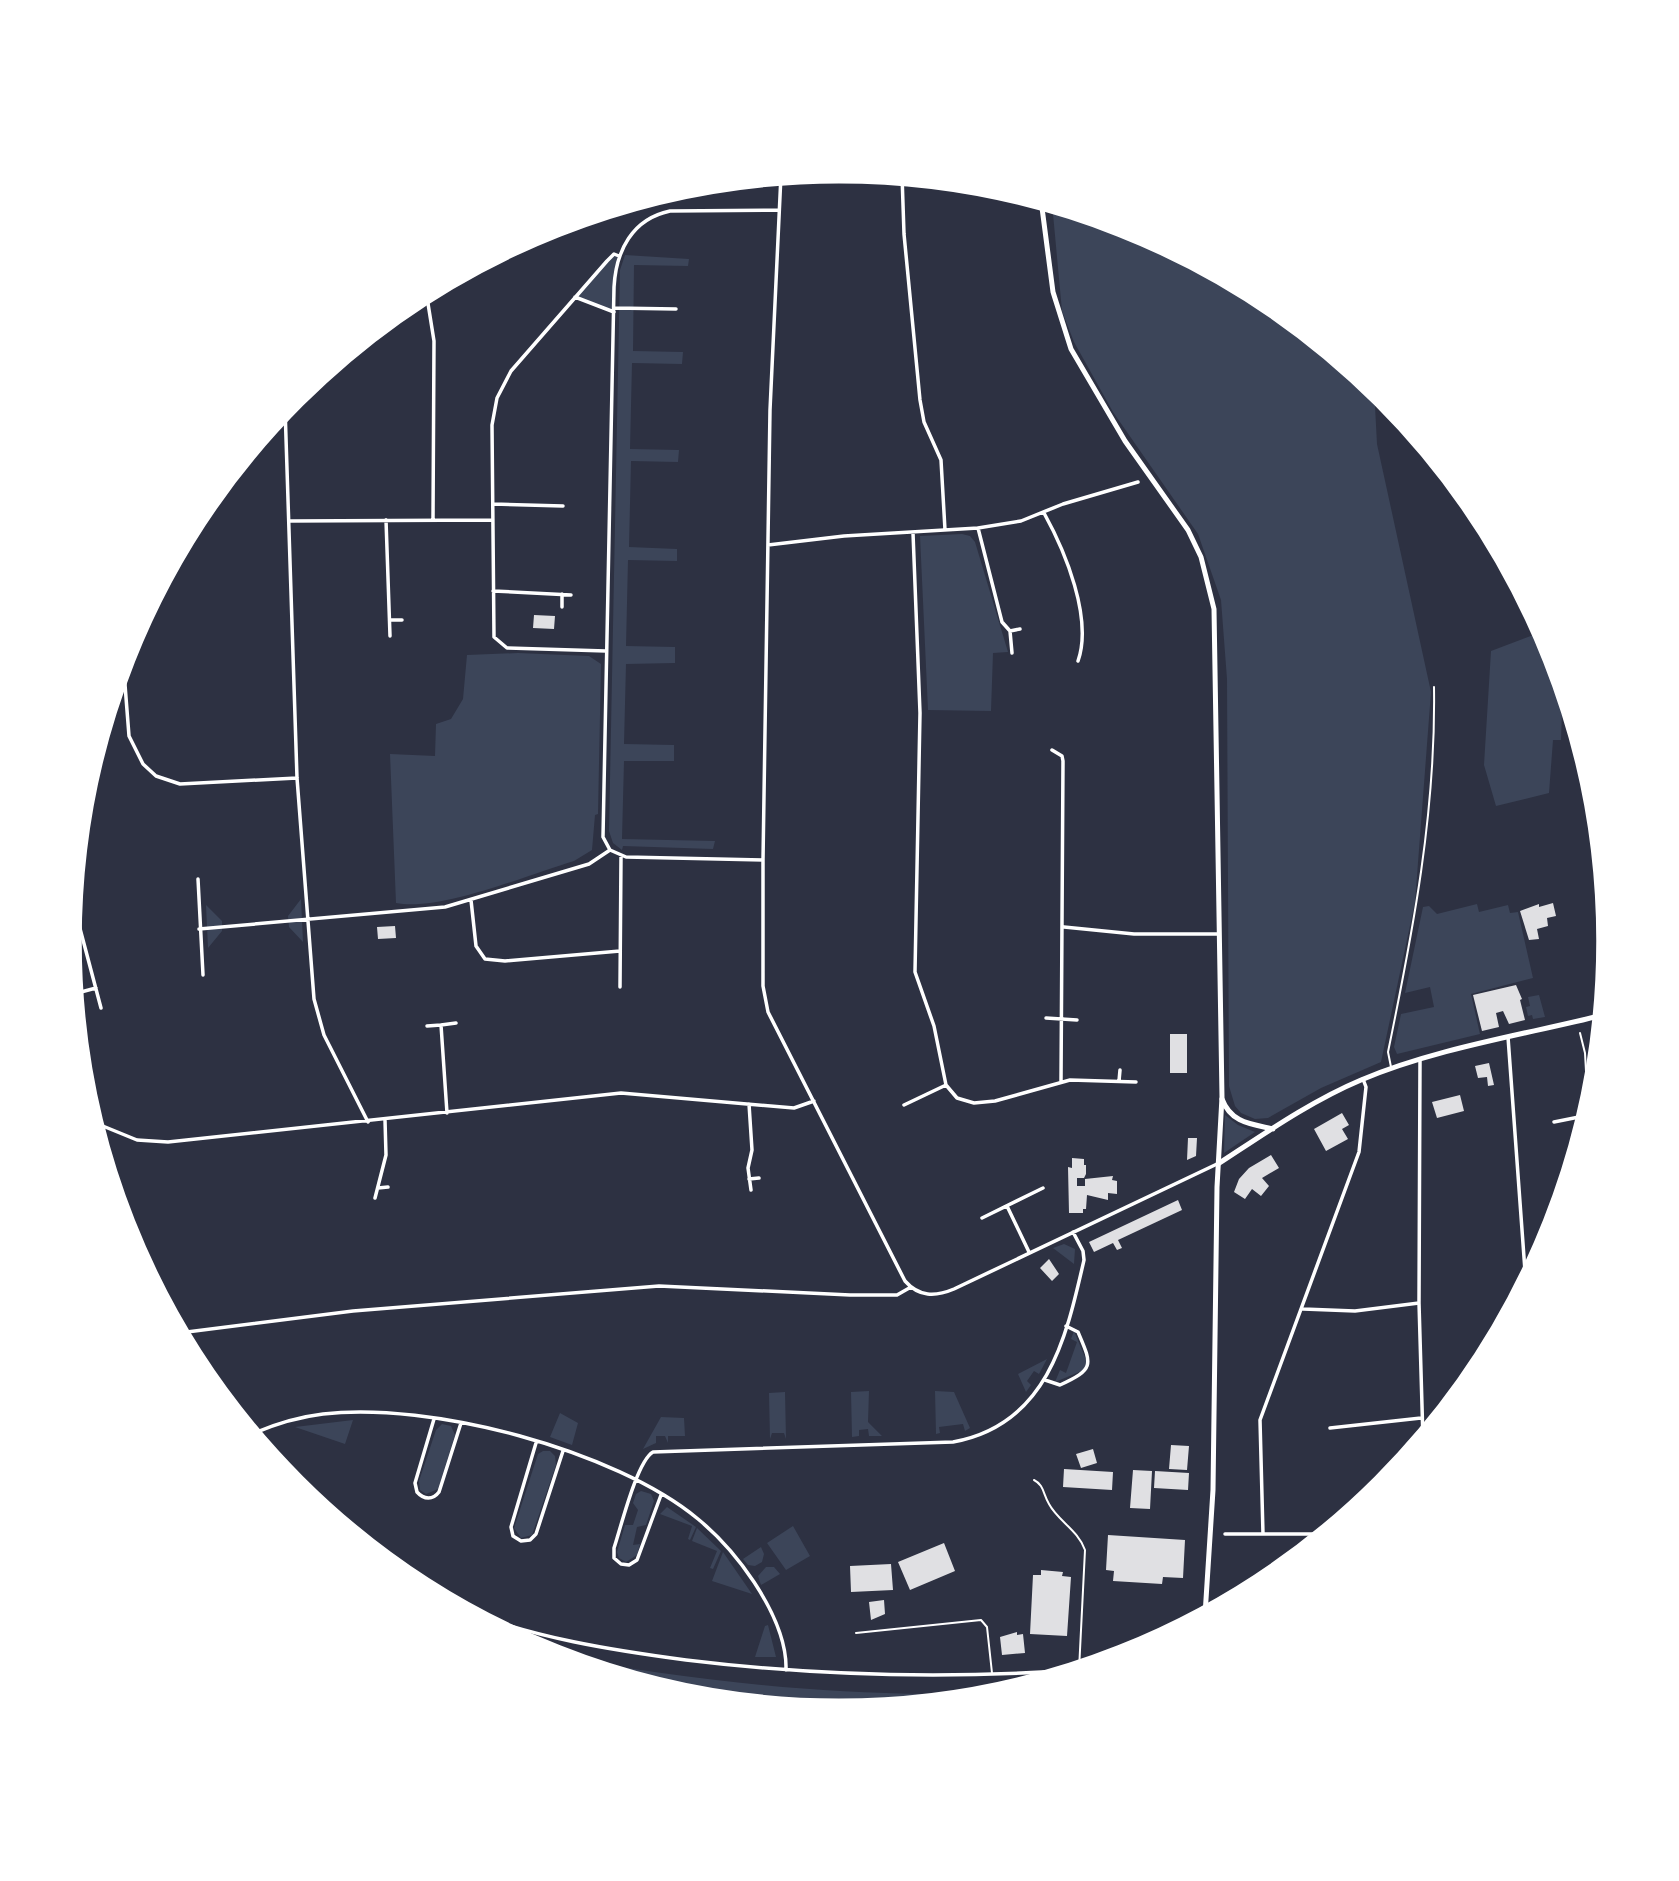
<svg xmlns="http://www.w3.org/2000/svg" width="1679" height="1881" font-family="'Work Sans',sans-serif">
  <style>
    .green { fill: #3c4559 }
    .building { fill: #e0e0e3 }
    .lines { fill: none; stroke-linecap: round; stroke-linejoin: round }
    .path { stroke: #fff; stroke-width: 2 }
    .service { stroke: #fff; stroke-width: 2 }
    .minor { stroke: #fff; stroke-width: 3.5 }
    .tertiary { stroke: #fff; stroke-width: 5 }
    .secondary { stroke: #fff; stroke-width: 5 }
    .rim { fill: none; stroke: #fff; stroke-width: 3.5 }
  </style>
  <rect width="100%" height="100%" fill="#2d3142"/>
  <path class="green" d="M1052,203L1135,228L1268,299L1374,387L1377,444L1431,692L1415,902L1381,1062L1321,1088L1268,1118L1255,1119L1241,1113L1235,1106L1229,1086L1227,679L1221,600L1198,534L1113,412L1074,342L1062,311Z
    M614,254L619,256L614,312L575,297Z
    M625,255L689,259L688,266L634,265L633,351L683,352L682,364L632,363L630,449L679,450L678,462L631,461L629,547L677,549V561L628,560L626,646L675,647V663L626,664L624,744L674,745V761H624L622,839L715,841L713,849L623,846L622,850L613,843L609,831L620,270Z
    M962,534L970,536L975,542L1008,652L993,653L991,711L928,710L920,536Z
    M1544,631L1563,680L1561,740H1553L1549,793L1496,806L1484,765L1491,651Z
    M518,653L589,656L601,664L598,814L595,815L592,850L574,861C530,874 440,912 396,903L390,754L435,756L436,724L451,719L463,699L467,655Z
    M301,899L303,942L289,927L288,916Z
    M1477,904L1479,912L1508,905L1510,913L1518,912L1533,978L1471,994L1480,1034L1397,1054L1394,1047L1401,1014L1434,1007L1430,987L1405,993L1423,907L1429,906L1437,914Z
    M206,905L222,921V931L208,948Z
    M1539,995L1545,1017L1533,1019L1532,1015L1528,1016L1526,1007L1530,1006L1528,997Z
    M1225,1115L1238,1125L1255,1132L1224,1153Z
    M1064,1244L1075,1249L1074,1264L1053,1248Z
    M1074,1331L1087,1362L1084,1370L1055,1382L1060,1370L1066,1373L1077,1342L1071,1339Z
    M1047,1359L1039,1374L1034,1371L1027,1381L1031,1385L1026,1392L1018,1374Z
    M869,1391L868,1422L882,1436H869L868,1429L859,1430V1436L852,1437L851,1392Z
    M935,1391L954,1392L970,1428L965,1431L963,1424L939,1427L940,1433L936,1434Z
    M785,1392L786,1439L784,1433H772L770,1439L769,1393Z
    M560,1413L578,1423L572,1445L550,1437Z
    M661,1417L684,1418L685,1436H668V1443L665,1436H656V1443L643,1449Z
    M353,1420L345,1444L295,1427Z
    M442,1424L451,1426L455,1435L438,1489L426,1494L420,1490L419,1481L436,1430Z
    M543,1451H550L555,1456L556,1465L532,1535L521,1538L514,1528L538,1454Z
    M641,1491L651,1494L654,1501L646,1525L637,1527L633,1545L640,1544L637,1555L626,1562L619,1558L617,1552L625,1525H633L638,1510L633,1503L636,1494Z
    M667,1507L696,1527L690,1540L688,1539L692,1526L660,1514Z
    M793,1526L810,1556L786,1570L767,1543Z
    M697,1528L721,1551L713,1569L710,1568L717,1551L692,1541Z
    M761,1547L764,1554L762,1562L755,1566L748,1565L743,1559Z
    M723,1552L752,1594L712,1581Z
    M766,1567H774L780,1574L761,1585L758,1576Z
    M768,1625L776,1657H755L765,1626Z
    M556,1656C679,1678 802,1693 927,1694L928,1703L839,1712L689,1697Z"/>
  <path class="building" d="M534,615L555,616L554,629L533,628Z
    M1553,903L1556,916L1547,918L1548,926L1537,929L1539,939L1529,940L1520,911L1539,904V907Z
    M395,926L396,938L378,939L377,927Z
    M1516,985L1522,999L1520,1000L1525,1020L1509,1024L1503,1011L1496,1013L1499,1027L1482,1031L1473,995Z
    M1170,1034H1187V1073H1170Z
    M1489,1063L1494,1085L1488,1086L1487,1077L1478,1078L1475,1066Z
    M1460,1095L1464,1111L1437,1118L1432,1102Z
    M1342,1113L1349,1125L1342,1129L1348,1139L1326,1151L1314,1129Z
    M1188,1138H1197L1196,1156L1187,1160Z
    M1271,1155L1279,1168L1262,1178L1269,1186L1261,1196L1252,1189L1245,1199L1234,1192L1239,1179L1249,1168Z
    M1072,1158L1084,1159V1165H1086V1174L1084,1178H1077V1186H1085V1179L1113,1176L1112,1180L1117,1181V1194L1108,1193V1200L1087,1195L1086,1209H1083V1213H1069L1068,1167L1072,1168Z
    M1178,1200L1182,1210L1118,1240L1122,1248L1117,1250L1113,1243L1094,1252L1089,1242Z
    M1049,1259L1059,1274L1052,1281L1040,1268Z
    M1171,1445L1189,1446L1187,1470L1169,1469Z
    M1093,1449L1097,1463L1081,1468L1076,1454Z
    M1064,1469L1113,1472L1112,1490L1063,1487Z
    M1133,1470L1152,1471L1150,1509L1130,1508Z
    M1155,1471L1189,1473L1188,1490L1154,1488Z
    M1108,1535L1185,1540L1183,1578L1163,1577L1162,1584L1113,1581L1114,1571L1106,1570Z
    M944,1543L955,1571L910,1590L898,1562Z
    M891,1564L893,1590L851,1592L850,1566Z
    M1041,1570L1063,1572L1062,1576L1071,1577L1067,1636L1030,1634L1033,1575H1041Z
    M884,1600L885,1614L871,1620L869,1602Z
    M1017,1632V1635L1023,1634L1025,1653L1002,1655L1000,1637Z"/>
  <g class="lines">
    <path class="path" d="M1580,1033L1585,1053L1588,1108"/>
    <path class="service" d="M1391,1067L1388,1052C1413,931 1436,812 1434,687
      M1034,1480C1044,1485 1043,1494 1049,1504C1058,1521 1078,1530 1085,1550L1079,1670
      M856,1633L981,1620L987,1627L992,1673"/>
    <path class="minor" d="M781,175L770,410L763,860V986L768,1012L905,1281C919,1297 935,1297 954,1289L1217,1164
      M902,175L904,234L920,400L924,422L941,460L945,530
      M426,291L434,341L433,520
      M575,297L614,312
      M614,308L676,309
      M285,407L297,778L314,999L324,1035L368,1122
      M493,504L563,506
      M1044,513C1065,551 1093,618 1078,661
      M386,520L390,636
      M290,521L493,520
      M978,528L1002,622L1010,631L1012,653
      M913,533L920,713L915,972L934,1026L946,1085L957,1098L974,1103L995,1101L1070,1080L1136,1082
      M768,545L844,536L978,528L1021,521L1063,504L1138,482
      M493,591L571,595
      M562,607V594
      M390,620H402
      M1010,631L1020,629
      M606,651L507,648L494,637L492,425L497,398L511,371L607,261L614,254L619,256
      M123,659L129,736L143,764L156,776L180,784L297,778
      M1052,750L1062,756L1063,761L1061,1082
      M763,860L626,857L610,850L603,837L614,287C616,251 632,219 670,211L779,210
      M198,879L203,975
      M471,900L476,946L485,959L505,961L620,951
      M78,921L101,1008
      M70,922L78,921L80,911L78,841
      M1064,927L1134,934H1219
      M199,929L445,907L589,864L610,850
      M620,987L621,857
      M81,992L96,988
      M1046,1018L1077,1020
      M441,1025L456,1023
      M427,1026L441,1025L447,1113
      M1508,1037L1526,1285
      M1420,1061L1419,1303L1423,1440
      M1119,1081L1120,1070
      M749,1104L752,1150L748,1168L751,1190
      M904,1105L946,1085
      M93,1122L137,1140L168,1142L621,1093L794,1108L814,1101
      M1554,1122L1589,1115
      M749,1179L759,1178
      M378,1188L388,1187
      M375,1198L386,1155L385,1120
      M1007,1206L1029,1252
      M982,1218L1043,1188
      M1303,1309L1355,1311L1419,1303
      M179,1333L353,1311L659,1286L850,1295H897L911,1287
      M1045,1380L1060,1385C1095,1369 1092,1365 1078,1332L1066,1326
      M434,1419L415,1483L417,1492C424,1500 433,1500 439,1492L461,1423
      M1330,1428L1421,1418
      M252,1434C275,1424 298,1417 323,1414C429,1401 615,1450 698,1519C720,1537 738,1558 754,1582C771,1608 787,1639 786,1670
      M536,1443L511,1527L513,1536L521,1541L530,1540L536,1534L563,1451
      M661,1495L637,1560L629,1565L621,1564L614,1558V1548C621,1527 637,1461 653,1452L953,1442C1047,1425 1066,1339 1084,1260L1083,1251L1073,1232
      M1225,1534H1326
      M1263,1534L1260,1420L1359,1152L1366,1087L1363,1079
      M464,1610C535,1638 611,1650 686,1660C817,1676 946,1679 1077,1670"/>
    <path class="tertiary" d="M1222,1099C1231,1123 1251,1124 1273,1129
      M1218,1164C1264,1134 1311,1101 1361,1080C1437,1048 1523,1035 1603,1015"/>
    <path class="secondary" d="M1041,200L1053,292L1071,349L1125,441L1188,530L1201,557L1214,609L1222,1097L1217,1187L1213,1490L1205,1615"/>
  </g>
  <path d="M0 0H1679V1881H0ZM80 941a759 759 0 1 1 1518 0a759 759 0 1 1-1518 0Z" fill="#fff" fill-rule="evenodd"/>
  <path class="rim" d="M80 941a759 759 0 1 1 1518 0a759 759 0 1 1-1518 0Z"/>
</svg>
